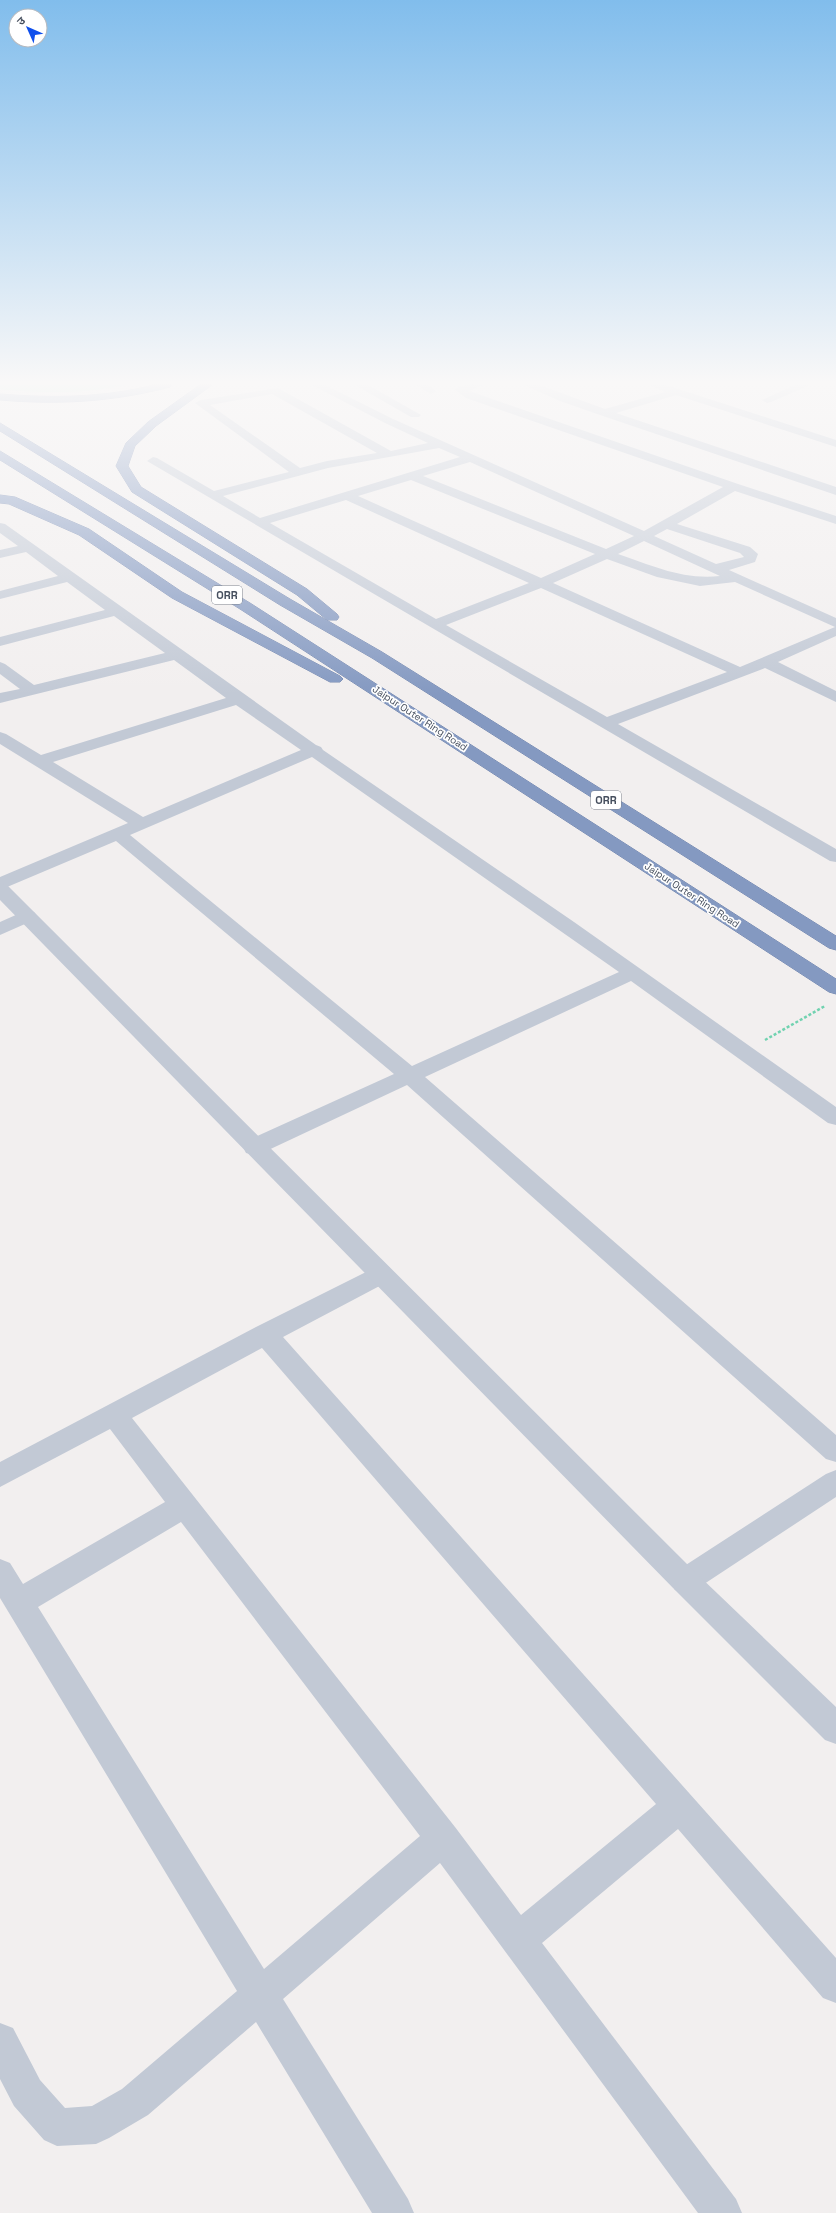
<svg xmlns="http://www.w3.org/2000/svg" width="836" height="2213" font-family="'Space Grotesk','Noto Sans Devanagari',sans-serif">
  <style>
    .green { fill: #bbf2d8 }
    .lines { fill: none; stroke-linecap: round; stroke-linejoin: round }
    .motorway-casing { stroke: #6f83ac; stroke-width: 1 }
    .path { stroke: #71d2b0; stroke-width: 2.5; stroke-dasharray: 3 2; stroke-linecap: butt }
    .minor { fill: #c2c9d5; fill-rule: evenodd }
    .tertiary { fill: #c2c9d5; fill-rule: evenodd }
    .motorway { fill: #8499c1; fill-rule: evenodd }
    .labels { text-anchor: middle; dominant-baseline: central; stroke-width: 3.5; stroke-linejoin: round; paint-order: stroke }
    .far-street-label { font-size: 10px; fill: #464f5e; stroke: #fff }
    .shield { fill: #fff; stroke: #7e848e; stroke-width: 1 }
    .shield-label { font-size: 11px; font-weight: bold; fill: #464f5e }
  </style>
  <rect width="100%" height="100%" fill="#f2efef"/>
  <path class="green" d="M0,385H126C86,394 45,393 4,390L0,389Z"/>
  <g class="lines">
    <g class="motorway-casing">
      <path id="motorway" d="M153,385H171L170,387C113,402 58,405 0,400V394C51,398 103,398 153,385Z
        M200,385H212L156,426L135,446L128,466L141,487L307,589L337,614L339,617L337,620H327L297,595L132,492L116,466L126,443L148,422Z
        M0,423L290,599L382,652L836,936V950L829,948L372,658L280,605L0,431Z
        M0,451L250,603L836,979V994L829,992L240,609L0,460Z
        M0,495L15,497L89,529L182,592L340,676L343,679L340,682H330L172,598L79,535L9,504L0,503Z"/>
    </g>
    <path class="path" d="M765,1040L825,1006"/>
    <path class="minor" d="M312,385H325L393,419L644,531L723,487L466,398L455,390C461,383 475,385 483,385L469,391L738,484L836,516V524L735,491L677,524L750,547L758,554L755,562L729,570L836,618V636L778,662L836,691V702L765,668L618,724L836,849V862L830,861L147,461L153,457L157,458L214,491L289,472L195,403L201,400L278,388L391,451L428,443L385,423ZM272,394L377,453L327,461L300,468L210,405ZM439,448L460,457L260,518L223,496L328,468ZM470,462L634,536L606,549L423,476ZM411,480L595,554L541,578L358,496ZM346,500L529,583L436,619L270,523ZM667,529L740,553L744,557L716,564L654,536ZM644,541L720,576C683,580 653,566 618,554ZM607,559L657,577L700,586L735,582L835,627L740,667L553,583ZM541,588L727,672L607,717L446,625Z
      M355,385H368L421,415L419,417H411Z
      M416,385H429L436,391L431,394Z
      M524,385H539L605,409L665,392L650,385H666L836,440V447L676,395L616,413L836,487V495L600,415L560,401Z
      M795,385H810L771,402L767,403L762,400Z
      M0,523L5,524L316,745L321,747L323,750L574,922L836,1107V1125L828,1123L631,981L425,1077L836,1435V1462L826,1459L407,1085L262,1153L254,1155L246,1153L243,1147L246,1141L394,1074L116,841L0,890V877L128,823L0,744V732L6,734L41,755L226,698L174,660L0,703V693L20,689L0,674V662L5,664L34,685L165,653L114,616L0,646V637L105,610L67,582L0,599V591L58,576L26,552L0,558V550L18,546L0,533ZM236,705L301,750L143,817L53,762ZM312,757L619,972L412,1066L130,835Z
      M27,910L34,912L37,916L34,920L0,935V922Z
      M380,1265L389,1267L392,1274L389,1281L283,1337L836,1958V2003L823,1998L678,1829L542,1943L736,2199L742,2213H698L440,1863L283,1999L408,2199L414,2213H372L256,2022L148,2115L109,2138L96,2144L57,2146L44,2140L14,2106L0,2079V2023L13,2028L40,2080L65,2108L92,2106L122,2089L237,1991L0,1598V1559L10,1563L23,1584L165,1502L110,1429L0,1487V1462L256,1327ZM262,1348L656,1804L521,1915L455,1827L132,1418ZM181,1522L420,1836L264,1969L38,1607Z
      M836,1470V1497L695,1590L685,1594L675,1590L670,1581L675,1572L826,1474Z"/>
    <path class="tertiary" d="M0,883L7,885L695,1572L836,1707V1744L825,1740L675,1590L0,900Z"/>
    <use href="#motorway" class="motorway"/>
  </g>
  <linearGradient id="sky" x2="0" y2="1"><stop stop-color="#81bdec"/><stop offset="0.55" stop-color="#f9f8f8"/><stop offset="1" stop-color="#f9f8f8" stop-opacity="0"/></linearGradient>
  <rect width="836" height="695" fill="url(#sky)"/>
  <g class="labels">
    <g class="far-street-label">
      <text transform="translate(420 718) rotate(33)">Jaipur Outer Ring Road</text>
      <text transform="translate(692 895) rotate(33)">Jaipur Outer Ring Road</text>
    </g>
    <g class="shield">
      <rect x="212" y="586" width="30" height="18" rx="3"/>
      <rect x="591" y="791" width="30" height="18" rx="3"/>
    </g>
    <g class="shield-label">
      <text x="227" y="595">ORR</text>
      <text x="606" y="800">ORR</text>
    </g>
  </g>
  <g transform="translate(28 28) rotate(315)"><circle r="19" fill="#ffffff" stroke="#b5b9bf"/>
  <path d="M0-3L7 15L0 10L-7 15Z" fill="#0f4fec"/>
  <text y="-6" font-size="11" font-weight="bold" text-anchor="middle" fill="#464f5e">उ</text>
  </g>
</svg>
